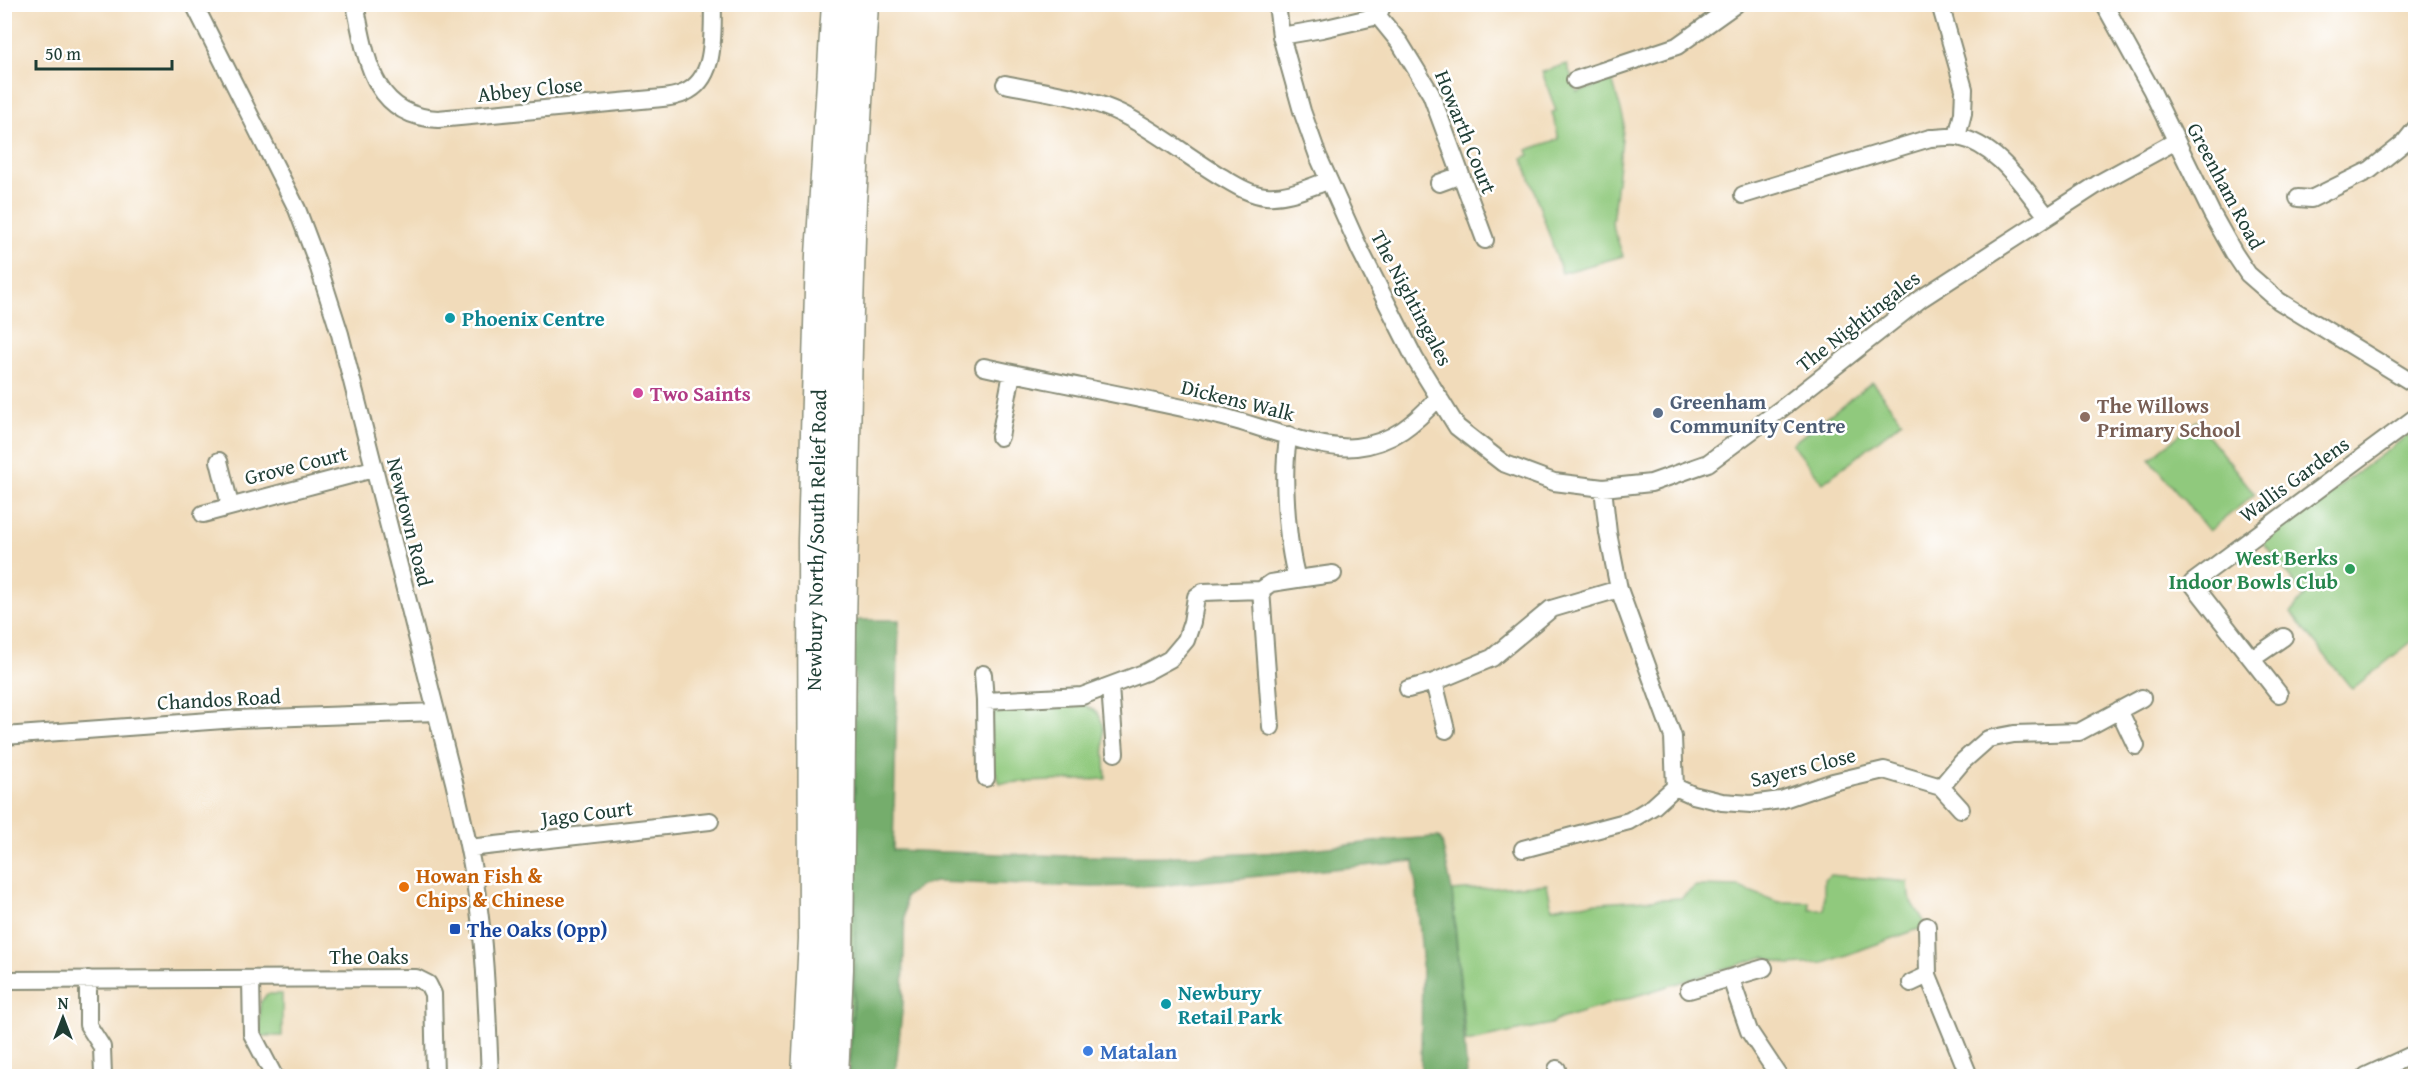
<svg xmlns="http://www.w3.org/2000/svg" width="2420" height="1081" font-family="'Gentium Book Plus',serif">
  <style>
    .green { fill: #90c97d; stroke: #588358; stroke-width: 1.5 }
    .forest { fill: #74ad6c; stroke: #4a7550; stroke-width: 1.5 }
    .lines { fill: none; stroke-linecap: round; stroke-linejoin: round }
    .street-casing { stroke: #888c77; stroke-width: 20 }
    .highway-casing { stroke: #888c77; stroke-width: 33 }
    .street { stroke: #fff; stroke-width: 16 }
    .highway { stroke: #fff; stroke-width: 30 }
    .culture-dot { fill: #0f9aa8; stroke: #fff; stroke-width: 2 }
    .hotel-dot { fill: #d1479c; stroke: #fff; stroke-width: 2 }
    .service-dot { fill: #5c6f8a; stroke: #fff; stroke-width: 2 }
    .education-dot { fill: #8d6e63; stroke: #fff; stroke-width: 2 }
    .leisure-dot { fill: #2e9e5b; stroke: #fff; stroke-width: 2 }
    .food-dot { fill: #e8710a; stroke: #fff; stroke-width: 2 }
    .transit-dot { fill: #1a4fb4; stroke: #fff; stroke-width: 2 }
    .shop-dot { fill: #3f7fe0; stroke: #fff; stroke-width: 2 }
    .labels { text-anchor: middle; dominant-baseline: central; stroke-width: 5; stroke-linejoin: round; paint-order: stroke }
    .street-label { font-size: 21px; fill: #1f3d34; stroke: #fff }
    .culture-label { font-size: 21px; font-weight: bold; fill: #0d838f; stroke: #fff; text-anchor: start }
    .hotel-label { font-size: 21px; font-weight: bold; fill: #b23c85; stroke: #fff; text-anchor: start }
    .service-label { font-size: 21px; font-weight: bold; fill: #4e5e75; stroke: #fff; text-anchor: start }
    .education-label { font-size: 21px; font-weight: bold; fill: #785e54; stroke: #fff; text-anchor: start }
    .leisure-label { font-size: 21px; font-weight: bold; fill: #27864d; stroke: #fff; text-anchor: end }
    .food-label { font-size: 21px; font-weight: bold; fill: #c56008; stroke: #fff; text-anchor: start }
    .transit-label { font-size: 21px; font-weight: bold; fill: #164399; stroke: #fff; text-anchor: start }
    .shop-label { font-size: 21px; font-weight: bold; fill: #366cbe; stroke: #fff; text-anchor: start }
  </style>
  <rect width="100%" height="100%" fill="#fff"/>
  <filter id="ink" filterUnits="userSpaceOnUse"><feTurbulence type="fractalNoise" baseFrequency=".0167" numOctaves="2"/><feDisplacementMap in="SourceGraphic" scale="12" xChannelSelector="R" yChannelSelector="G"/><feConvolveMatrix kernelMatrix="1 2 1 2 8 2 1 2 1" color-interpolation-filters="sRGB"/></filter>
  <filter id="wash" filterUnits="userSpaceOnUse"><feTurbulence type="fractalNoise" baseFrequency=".008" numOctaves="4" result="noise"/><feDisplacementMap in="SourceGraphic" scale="24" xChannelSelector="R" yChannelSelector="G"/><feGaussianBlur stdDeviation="1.35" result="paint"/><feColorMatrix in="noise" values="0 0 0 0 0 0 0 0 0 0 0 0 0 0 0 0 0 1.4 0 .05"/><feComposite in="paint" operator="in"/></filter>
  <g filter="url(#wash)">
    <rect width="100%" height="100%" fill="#f1dbba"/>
    <path class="green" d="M1567,64L1577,92L1594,87L1592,83L1611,76L1624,121L1612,224L1623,256L1562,273L1523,158L1529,155L1527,150L1559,139L1552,112L1556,111L1542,72Z
      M1872,382L1902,421L1823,483L1792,444Z
      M2196,421L2255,494L2209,531L2150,459Z
      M2415,430V639L2352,689L2291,613L2304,596L2263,542Z
      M1083,704L1097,712L1103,724L1106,779L1000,783L989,757L991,717L998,709Z
      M855,721C854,839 859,958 848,1076Z
      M1830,875L1908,882L1909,897L1927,926L1824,963L1788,965L1764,957L1560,1019L1550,1024L1466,1042L1452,891L1547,884L1552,908L1566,905L1681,898L1696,886L1739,887L1778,902H1809L1810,910H1824V880Z
      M267,994H282V1036H260V1003Z"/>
    <path class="forest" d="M854,620H899L893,850C1016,855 1139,860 1262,853C1321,850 1379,839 1439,837L1442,842L1452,891L1467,1076H1421L1422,956L1414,861L1167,885L1093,887L935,882L920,886L905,897L903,1003L895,1076H848L854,997L855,925Z"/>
  </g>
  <g filter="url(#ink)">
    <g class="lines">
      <g class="street-casing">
        <path id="street" d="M194,4L297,209L317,262L340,334L454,782C462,817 471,853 476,889C486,951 487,1014 490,1076
          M355,4C366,57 372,116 438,119L652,99C662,98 674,98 684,93C717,79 712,34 713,4
          M1277,4L1281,36L1302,111L1318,156L1360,250L1415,359L1457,427L1503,463L1554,482L1603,488L1651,483L1708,463L1781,409L1922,298L2101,182L2176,141
          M1940,4L1964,89L1963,113L1957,137
          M2104,4L2152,91L2212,214L2234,253L2248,274L2279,301L2416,385
          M1378,16L1400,43L1431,94L1485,240
          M1281,36L1322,29L1378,16L1383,4
          M1575,80L1677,46L1736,4
          M1005,84C1042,92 1086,96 1120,113C1155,130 1187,156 1220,176C1234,184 1250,195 1266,196C1287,198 1309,187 1328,181
          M1439,183L1461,175
          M1743,195L1930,138C1939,138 1949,136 1958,137C1998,145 2023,187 2047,216
          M2298,198L2311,199L2370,170L2404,143L2416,128
          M984,367C1062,384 1141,398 1219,416C1258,425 1319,451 1356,447C1393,443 1415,423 1439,397
          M1000,437L1012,373
          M219,461L230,505
          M203,514L373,469
          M1297,579L1333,574
          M1261,590L1271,727
          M2252,659L2284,637
          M983,674L985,701
          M1434,682L1446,730
          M1110,687L1115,753
          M1408,689L1434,682L1492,658L1551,609L1619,589
          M2279,694L2192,583L2416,417
          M2119,710L2136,746
          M4,736L237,719L436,712
          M986,778L985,701L1082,696L1146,672L1170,659L1186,640L1192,622L1196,597L1203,592L1261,590L1271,583L1297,579C1287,544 1281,470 1289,435
          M1675,787L1693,795L1722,802L1751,804L1781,800L1833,782L1884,770L1941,787L1962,762L1988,739L2014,734L2079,732L2142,698
          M1941,787L1961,809
          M469,848L710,821
          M1523,849L1629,821L1654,806L1675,787L1673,737L1619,589L1608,533L1603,488
          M1927,926L1928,975L1967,1071L1960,1076
          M88,979V1025L102,1047L103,1076
          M251,979L252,1034L274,1076
          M1731,979L1749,1031L1779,1076
          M4,980L416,978L428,984L433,994L435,1076
          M1911,983L1928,975
          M1689,990L1764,968
          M1557,1069L1558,1076
          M2366,1076L2416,1053"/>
      </g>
      <g class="highway-casing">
        <path id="highway" d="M807,1076L814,939L813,541L821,255L837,4
          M833,1076L838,969L841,624L847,346L851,202L863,4"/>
      </g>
      <use href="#street" class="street"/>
      <use href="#highway" class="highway"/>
    </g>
  </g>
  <g class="culture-dot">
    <circle cx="450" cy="318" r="6"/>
    <circle cx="1166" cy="1004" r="6"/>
  </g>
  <circle class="hotel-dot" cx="638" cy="393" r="6"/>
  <circle class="service-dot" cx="1658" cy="413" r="6"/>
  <circle class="education-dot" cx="2085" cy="417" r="6"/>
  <circle class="leisure-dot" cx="2350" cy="569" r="6"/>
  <circle class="food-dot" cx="404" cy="887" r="6"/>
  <rect class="transit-dot" x="449" y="923" width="12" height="12" rx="3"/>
  <circle class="shop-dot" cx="1088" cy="1051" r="6"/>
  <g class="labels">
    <g class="street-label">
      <text transform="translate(530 89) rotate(-6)">Abbey Close</text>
      <text transform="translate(1466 132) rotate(68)">Howarth Court</text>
      <text transform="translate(2226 186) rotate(62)">Greenham Road</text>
      <text transform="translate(1412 298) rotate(62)">The Nightingales</text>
      <text transform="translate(1858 321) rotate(-38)">The Nightingales</text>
      <text transform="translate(1238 400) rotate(14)">Dickens Walk</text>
      <text transform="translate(296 465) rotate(-14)">Grove Court</text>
      <text transform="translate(2294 479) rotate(-36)">Wallis Gardens</text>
      <text transform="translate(410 522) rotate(76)">Newtown Road</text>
      <text transform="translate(816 540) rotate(-89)">Newbury North/South Relief Road</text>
      <text transform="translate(219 699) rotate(-3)">Chandos Road</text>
      <text transform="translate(1803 767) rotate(-14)">Sayers Close</text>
      <text transform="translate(587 813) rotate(-7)">Jago Court</text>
      <text x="369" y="956">The Oaks</text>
    </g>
    <g class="culture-label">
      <text x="462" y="318">Phoenix Centre</text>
      <text x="1178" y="992">Newbury<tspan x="1178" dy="24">Retail Park</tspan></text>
    </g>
    <g class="hotel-label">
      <text x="650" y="393">Two Saints</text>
    </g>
    <g class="service-label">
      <text x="1670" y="401">Greenham<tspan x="1670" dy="24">Community Centre</tspan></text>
    </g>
    <g class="education-label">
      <text x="2097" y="405">The Willows<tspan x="2097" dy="24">Primary School</tspan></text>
    </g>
    <g class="leisure-label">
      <text x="2338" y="557">West Berks<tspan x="2338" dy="24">Indoor Bowls Club</tspan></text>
    </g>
    <g class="food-label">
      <text x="416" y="875">Howan Fish &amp;<tspan x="416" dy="24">Chips &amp; Chinese</tspan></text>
    </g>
    <g class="transit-label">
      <text x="467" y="929">The Oaks (Opp)</text>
    </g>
    <g class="shop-label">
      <text x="1100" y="1051">Matalan</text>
    </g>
  </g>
  <rect width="2420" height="1081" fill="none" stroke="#fff" stroke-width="24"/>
  <g transform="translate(63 1018)" stroke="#ffffff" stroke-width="4.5" paint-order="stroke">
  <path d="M0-4.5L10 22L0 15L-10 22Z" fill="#1f3d34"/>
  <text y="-9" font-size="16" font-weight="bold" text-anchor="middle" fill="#1f3d34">N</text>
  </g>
  <path d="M36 60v9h136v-9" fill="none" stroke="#1f3d34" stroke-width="3"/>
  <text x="45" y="60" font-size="18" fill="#1f3d34" stroke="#ffffff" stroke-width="4.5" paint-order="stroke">50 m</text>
</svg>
